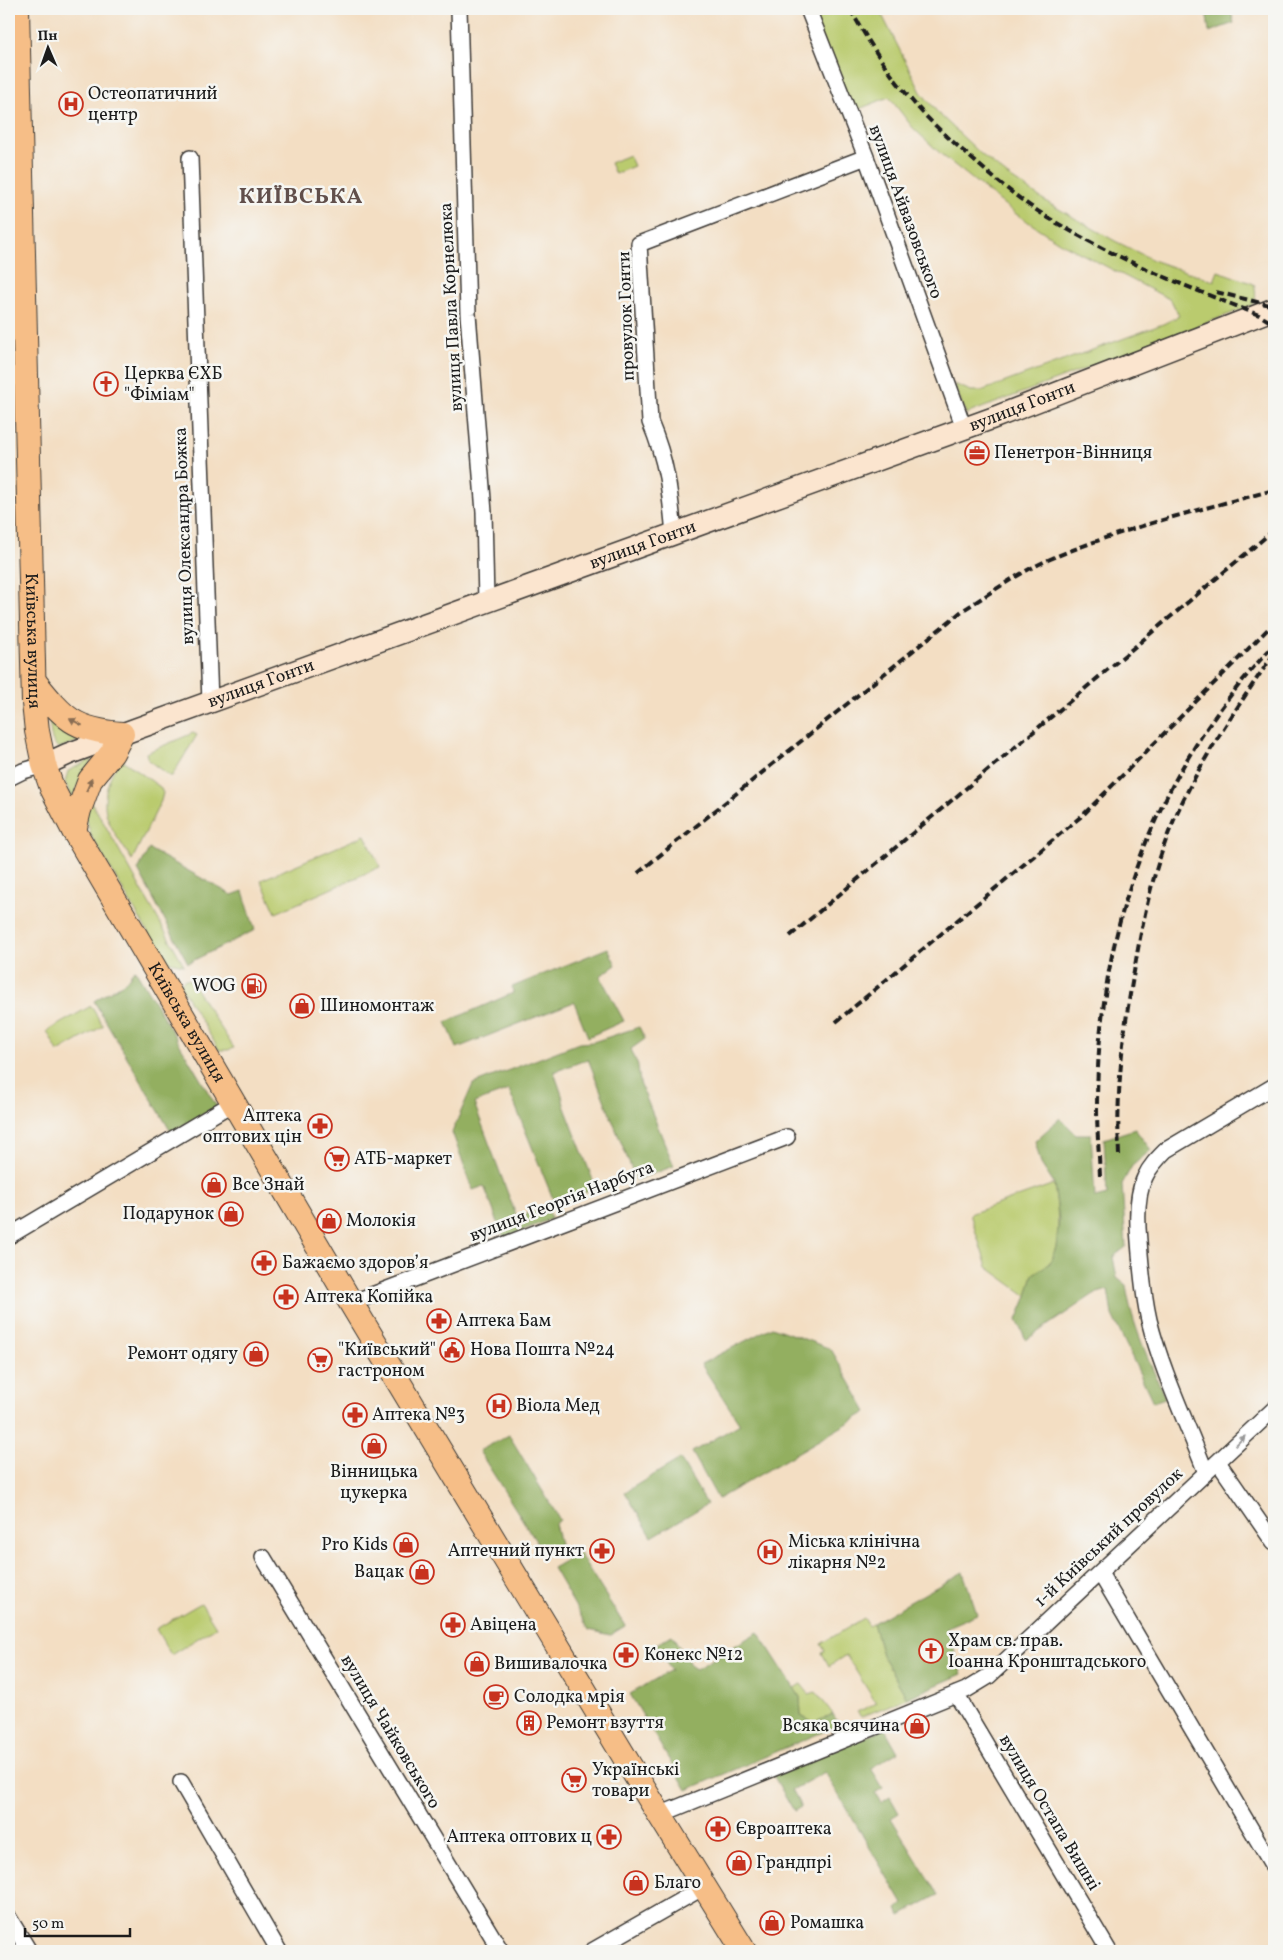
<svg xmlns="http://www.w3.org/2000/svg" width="1283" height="1960" font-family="Vollkorn,serif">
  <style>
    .green { fill: #bacb6e; stroke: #6b7445 }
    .forest { fill: #93af61; stroke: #58663e }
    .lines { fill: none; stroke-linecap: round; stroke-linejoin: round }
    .street-casing { stroke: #3c3935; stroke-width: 18 }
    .secondary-casing { stroke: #3c3935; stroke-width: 24 }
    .primary-casing { stroke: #3c3935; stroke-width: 26 }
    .street { stroke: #fff; stroke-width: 15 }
    .secondary { stroke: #fbe5cf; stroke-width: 21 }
    .primary { stroke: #f6be87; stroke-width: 24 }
    .rail { stroke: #1c1c1c; stroke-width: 4; stroke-dasharray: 8 4; stroke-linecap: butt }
    .oneway { fill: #896d52 }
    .oneway2 { fill: #999 }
    .labels { text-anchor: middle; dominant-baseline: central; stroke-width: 5; stroke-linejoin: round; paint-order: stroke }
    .poi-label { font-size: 18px; fill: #1c1c1c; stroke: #f6f6f2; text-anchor: start }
    .street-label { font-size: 18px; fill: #1c1c1c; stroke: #f6f6f2 }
    .district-label { font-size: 22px; font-weight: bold; letter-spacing: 1px; fill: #614f4b; stroke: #f6f6f2 }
  </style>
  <rect width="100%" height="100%" fill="#f6f6f2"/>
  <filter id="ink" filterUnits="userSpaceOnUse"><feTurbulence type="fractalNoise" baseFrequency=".02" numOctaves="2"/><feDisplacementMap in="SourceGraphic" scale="10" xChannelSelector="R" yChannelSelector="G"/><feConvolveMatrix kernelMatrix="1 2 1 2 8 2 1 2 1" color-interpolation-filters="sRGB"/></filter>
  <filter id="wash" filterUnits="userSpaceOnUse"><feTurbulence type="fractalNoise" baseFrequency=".0096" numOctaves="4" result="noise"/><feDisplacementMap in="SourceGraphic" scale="20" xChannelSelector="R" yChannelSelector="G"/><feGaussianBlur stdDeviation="1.12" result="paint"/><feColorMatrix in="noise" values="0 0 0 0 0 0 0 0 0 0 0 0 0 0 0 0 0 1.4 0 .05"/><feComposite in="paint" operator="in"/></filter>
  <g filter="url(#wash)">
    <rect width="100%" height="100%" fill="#f3dec3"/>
    <path class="green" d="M808,9H879L921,92L938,113L982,155L1008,176L1050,204L1115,241L1155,261L1214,281L1218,271L1254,284C1256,293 1257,299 1251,306L966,414L954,384L971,391H981L1163,324L1179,316L1171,300L1059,242L1016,214L942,155L913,128L889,97L849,113Z
      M629,155L634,166L615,174L610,163Z
      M53,716L84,739L59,748C49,743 51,728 49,718Z
      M193,733L197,735L172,776H169L148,760L146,753Z
      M92,759L72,797L65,782L68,771Z
      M121,759L160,787L163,793L161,801L132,860C124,847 113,833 108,819C100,800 109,774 121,759Z
      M89,799L101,818L184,965L165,961L91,836L85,814Z
      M365,835L380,867L276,913L261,880Z
      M185,979L190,980L234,1048L228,1050H219L179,984Z
      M91,1006L103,1026L58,1052L47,1031Z
      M1054,1184C1057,1204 1063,1247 1049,1263C1045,1268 1037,1271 1033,1274L1027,1296L987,1267L970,1214Z
      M201,1603L216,1627L171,1655L156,1629Z
      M864,1618L869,1626L873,1623L882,1655L907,1698L861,1717L857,1712L876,1703L846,1655L829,1666L822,1653L825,1651L821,1644Z
      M801,1684L809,1694L816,1692L833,1714L814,1723L801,1716L800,1697L794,1688Z"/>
    <path class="forest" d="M1206,9H1239L1231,12L1234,23L1209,32Z
      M149,849L232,895L243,891L255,930L188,963L138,870Z
      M608,948L616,965L600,976L624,1021L588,1037L574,1002L457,1048L446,1022L513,993L512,987Z
      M134,970L136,971L217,1107L171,1132L94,1001L125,982Z
      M639,1027L645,1039L631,1049L638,1066L640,1083L674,1166L636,1180L588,1059L554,1072L562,1095L564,1105L596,1188L555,1204L509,1090L474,1103L517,1218L547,1206L551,1219L504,1238L484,1186L473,1190L452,1132L473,1084L579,1043L593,1042Z
      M1060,1118L1076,1134H1091L1095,1198L1107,1195L1104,1139L1135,1129L1151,1150L1132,1166L1122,1184L1126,1247L1113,1257L1117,1278L1126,1285C1131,1324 1150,1362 1165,1398L1153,1402L1112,1315L1108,1290L1094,1294L1026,1340L1017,1320L1027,1296L1033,1274L1050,1263L1056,1247L1059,1220L1054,1184L1041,1164L1035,1141Z
      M772,1327L831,1349L867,1412L718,1499L692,1452L740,1424L701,1364Z
      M509,1435L560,1520L555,1524L560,1544L544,1554L479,1451Z
      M680,1459L707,1504L652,1537L625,1492Z
      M579,1553L625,1626L610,1635L589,1630L553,1568Z
      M963,1572L977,1614L947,1627L962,1674L907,1698L882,1655L873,1623Z
      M758,1632L800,1697L801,1716L814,1723L833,1714L839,1725L687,1790L630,1694L671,1670L655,1645L672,1635L691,1666L696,1669Z
      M885,1729L898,1752L871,1768L883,1788L875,1793L881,1803L890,1797L899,1813L891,1818L938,1895L900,1916L897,1909L903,1904L825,1772L792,1790L801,1807L794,1811L773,1775Z"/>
  </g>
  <g filter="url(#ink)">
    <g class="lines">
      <g class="street-casing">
        <path id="street" d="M459,9L468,314L484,512L486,602
          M808,9L866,157L964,428
          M190,158L210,702
          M674,534C670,491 667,462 650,422L639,244L866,157
          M9,778L23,771L44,765
          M9,1236L233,1103
          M351,1303L787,1137
          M1218,1462L1274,1543
          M1206,1473C1187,1423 1162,1372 1149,1320C1143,1294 1141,1268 1139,1241C1137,1221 1136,1195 1145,1177C1150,1166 1158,1158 1166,1150L1274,1086
          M263,1557L501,1951
          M1100,1573L1274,1868
          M956,1694L1109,1951
          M181,1782L279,1951
          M659,1815L966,1690L989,1676L1274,1409
          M9,1918L29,1951
          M592,1951L704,1887"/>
      </g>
      <g class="secondary-casing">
        <g id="secondary">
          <path id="s1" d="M44,765L68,754L122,734L993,418L1274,309"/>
        </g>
      </g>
      <g class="primary-casing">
        <g id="primary">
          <path id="s2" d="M17,9L34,703L37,731L44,765L52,788L74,831L351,1303L648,1796L744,1951"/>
          <path d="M34,681C64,718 73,730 122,734L112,753L90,780L79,810L74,831"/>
        </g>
      </g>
      <use href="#street" class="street"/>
      <use href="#secondary" class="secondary"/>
      <use href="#primary" class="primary"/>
      <path class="rail" d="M850,9C867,39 886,70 909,97C924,116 942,132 960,148C989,174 1018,200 1052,220C1117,260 1188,287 1259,315L1274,324
        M1216,292L1274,306
        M638,873L962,611C990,593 1017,574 1048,560C1120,529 1198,510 1274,490
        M790,936L1274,530
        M836,1022L1084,814L1274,623
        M1119,1155C1116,1088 1123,1031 1135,966C1144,913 1155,862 1177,813C1201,760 1240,702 1274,654
        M1100,1176C1099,1153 1097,1131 1097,1108C1097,932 1152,773 1274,645"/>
    </g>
    <defs><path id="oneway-solid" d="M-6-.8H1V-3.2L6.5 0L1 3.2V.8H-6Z" transform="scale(1.25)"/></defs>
    <g class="oneway">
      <use href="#oneway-solid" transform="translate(76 722) rotate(-152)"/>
      <use href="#oneway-solid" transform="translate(89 785) rotate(-66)"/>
    </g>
    <use class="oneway2" href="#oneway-solid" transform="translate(1240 1441) rotate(-44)"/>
  </g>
  <defs>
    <g id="hospital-ring" transform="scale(1.25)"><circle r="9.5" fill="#f6f6f2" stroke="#c8321e" stroke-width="1.5"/><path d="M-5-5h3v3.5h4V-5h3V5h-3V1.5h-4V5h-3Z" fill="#c8321e"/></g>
    <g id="church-ring" transform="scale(1.25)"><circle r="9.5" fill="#f6f6f2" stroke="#c8321e" stroke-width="1.5"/><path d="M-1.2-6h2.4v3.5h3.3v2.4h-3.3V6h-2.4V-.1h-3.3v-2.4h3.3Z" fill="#c8321e"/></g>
    <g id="office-ring" transform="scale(1.25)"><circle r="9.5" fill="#f6f6f2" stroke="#c8321e" stroke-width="1.5"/><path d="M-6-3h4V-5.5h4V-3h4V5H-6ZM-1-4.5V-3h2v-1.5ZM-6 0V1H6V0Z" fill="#c8321e"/></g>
    <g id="fuel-ring" transform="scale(1.25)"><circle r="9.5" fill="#f6f6f2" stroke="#c8321e" stroke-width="1.5"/><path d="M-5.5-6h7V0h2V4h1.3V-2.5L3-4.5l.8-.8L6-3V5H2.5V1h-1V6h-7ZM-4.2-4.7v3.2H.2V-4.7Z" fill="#c8321e"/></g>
    <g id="shop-ring" transform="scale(1.25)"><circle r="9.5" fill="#f6f6f2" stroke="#c8321e" stroke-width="1.5"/><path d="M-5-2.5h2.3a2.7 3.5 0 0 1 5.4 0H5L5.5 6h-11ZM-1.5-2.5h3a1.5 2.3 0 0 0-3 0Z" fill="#c8321e"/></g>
    <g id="pharmacy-ring" transform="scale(1.25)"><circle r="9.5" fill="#f6f6f2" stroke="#c8321e" stroke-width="1.5"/><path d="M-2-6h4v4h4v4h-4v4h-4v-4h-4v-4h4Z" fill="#c8321e"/></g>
    <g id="supermarket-ring" transform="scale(1.25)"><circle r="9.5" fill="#f6f6f2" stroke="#c8321e" stroke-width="1.5"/><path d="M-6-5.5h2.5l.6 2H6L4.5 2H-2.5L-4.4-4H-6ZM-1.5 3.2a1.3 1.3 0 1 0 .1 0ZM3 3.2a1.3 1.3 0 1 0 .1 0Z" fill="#c8321e"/></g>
    <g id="civic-ring" transform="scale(1.25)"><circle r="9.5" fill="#f6f6f2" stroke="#c8321e" stroke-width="1.5"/><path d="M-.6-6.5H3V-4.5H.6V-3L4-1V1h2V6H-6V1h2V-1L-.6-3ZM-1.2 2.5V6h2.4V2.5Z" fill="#c8321e"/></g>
    <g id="cafe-ring" transform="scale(1.25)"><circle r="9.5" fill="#f6f6f2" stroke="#c8321e" stroke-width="1.5"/><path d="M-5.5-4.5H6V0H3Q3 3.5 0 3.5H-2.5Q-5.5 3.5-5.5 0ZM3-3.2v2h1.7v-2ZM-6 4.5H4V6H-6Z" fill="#c8321e"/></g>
    <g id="building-ring" transform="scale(1.25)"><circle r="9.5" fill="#f6f6f2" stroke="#c8321e" stroke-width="1.5"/><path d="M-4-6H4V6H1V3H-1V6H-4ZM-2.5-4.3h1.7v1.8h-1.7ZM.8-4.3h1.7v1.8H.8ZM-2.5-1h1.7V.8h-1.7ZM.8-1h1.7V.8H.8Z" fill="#c8321e"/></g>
  </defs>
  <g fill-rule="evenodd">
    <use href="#hospital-ring" x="71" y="104"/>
    <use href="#church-ring" x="106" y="384"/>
    <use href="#office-ring" x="977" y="453"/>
    <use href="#fuel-ring" x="254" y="986"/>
    <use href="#shop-ring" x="302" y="1006"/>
    <use href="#pharmacy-ring" x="320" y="1126"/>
    <use href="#supermarket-ring" x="337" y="1159"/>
    <use href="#shop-ring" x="214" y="1185"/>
    <use href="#shop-ring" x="231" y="1214"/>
    <use href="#shop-ring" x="329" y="1221"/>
    <use href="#pharmacy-ring" x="264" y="1263"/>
    <use href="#pharmacy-ring" x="286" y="1297"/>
    <use href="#pharmacy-ring" x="439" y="1321"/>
    <use href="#civic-ring" x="452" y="1350"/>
    <use href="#shop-ring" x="256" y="1354"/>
    <use href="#supermarket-ring" x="320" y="1360"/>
    <use href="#hospital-ring" x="499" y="1406"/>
    <use href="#pharmacy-ring" x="355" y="1415"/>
    <use href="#shop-ring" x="374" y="1446"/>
    <use href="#shop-ring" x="406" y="1545"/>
    <use href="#pharmacy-ring" x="602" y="1551"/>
    <use href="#hospital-ring" x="770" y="1552"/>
    <use href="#shop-ring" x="422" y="1572"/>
    <use href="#pharmacy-ring" x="453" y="1625"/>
    <use href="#church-ring" x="931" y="1651"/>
    <use href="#pharmacy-ring" x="626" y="1655"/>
    <use href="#shop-ring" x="477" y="1664"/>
    <use href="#cafe-ring" x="496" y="1697"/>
    <use href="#building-ring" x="529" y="1723"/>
    <use href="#shop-ring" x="917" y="1726"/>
    <use href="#supermarket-ring" x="574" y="1780"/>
    <use href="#pharmacy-ring" x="718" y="1829"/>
    <use href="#pharmacy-ring" x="609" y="1837"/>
    <use href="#shop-ring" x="739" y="1863"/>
    <use href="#shop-ring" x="636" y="1883"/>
    <use href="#shop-ring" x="772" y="1923"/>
  </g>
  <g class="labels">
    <g class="poi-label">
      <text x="88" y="94">Остеопатичний<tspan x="88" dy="21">центр</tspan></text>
      <text x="124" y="374">Церква ЄХБ<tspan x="124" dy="21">"Фіміам"</tspan></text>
      <text x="994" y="453">Пенетрон-Вінниця</text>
      <text x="236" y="986" text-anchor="end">WOG</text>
      <text x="320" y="1006">Шиномонтаж</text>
      <text x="302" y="1116" text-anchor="end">Аптека<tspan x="302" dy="21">оптових цін</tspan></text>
      <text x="354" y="1159">АТБ-маркет</text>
      <text x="232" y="1185">Все Знай</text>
      <text x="214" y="1214" text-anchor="end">Подарунок</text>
      <text x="346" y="1221">Молокія</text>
      <text x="282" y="1263">Бажаємо здоров’я</text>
      <text x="304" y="1297">Аптека Копійка</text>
      <text x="456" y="1321">Аптека Бам</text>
      <text x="338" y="1350">"Київський"<tspan x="338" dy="21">гастроном</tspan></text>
      <text x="470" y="1350">Нова Пошта №24</text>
      <text x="238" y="1354" text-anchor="end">Ремонт одягу</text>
      <text x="516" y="1406">Віола Мед</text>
      <text x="372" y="1415">Аптека №3</text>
      <text x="374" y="1472" text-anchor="middle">Вінницька<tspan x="374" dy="21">цукерка</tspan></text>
      <text x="788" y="1542">Міська клінічна<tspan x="788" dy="21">лікарня №2</tspan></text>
      <text x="388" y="1545" text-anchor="end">Pro Kids</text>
      <text x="584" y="1551" text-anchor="end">Аптечний пункт</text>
      <text x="404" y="1572" text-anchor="end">Вацак</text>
      <text x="470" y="1625">Авіцена</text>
      <text x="948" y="1641">Храм св. прав.<tspan x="948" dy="21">Іоанна Кронштадського</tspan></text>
      <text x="644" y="1655">Конекс №12</text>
      <text x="494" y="1664">Вишивалочка</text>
      <text x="514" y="1697">Солодка мрія</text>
      <text x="546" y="1723">Ремонт взуття</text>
      <text x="900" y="1726" text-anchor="end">Всяка всячина</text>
      <text x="592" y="1770">Українські<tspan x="592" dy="21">товари</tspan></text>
      <text x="736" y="1829">Євроаптека</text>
      <text x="592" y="1837" text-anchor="end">Аптека оптових ц</text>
      <text x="756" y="1863">Грандпрі</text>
      <text x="654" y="1883">Благо</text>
      <text x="790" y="1923">Ромашка</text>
    </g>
    <g class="street-label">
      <text transform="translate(905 212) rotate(70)">вулиця Айвазовського</text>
      <text transform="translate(452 307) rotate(-93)">вулиця Павла Корнелюка</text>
      <text transform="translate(627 316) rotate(-92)">провулок Гонти</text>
      <text stroke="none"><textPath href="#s1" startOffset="1042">вулиця Гонти</textPath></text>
      <text transform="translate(185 536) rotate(-92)">вулиця Олександра Божка</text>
      <text stroke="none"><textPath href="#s1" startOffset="638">вулиця Гонти</textPath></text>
      <text stroke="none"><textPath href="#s2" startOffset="632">Київська вулиця</textPath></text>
      <text stroke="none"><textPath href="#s1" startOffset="232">вулиця Гонти</textPath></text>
      <text stroke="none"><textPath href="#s2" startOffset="1052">Київська вулиця</textPath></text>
      <text transform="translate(562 1202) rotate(-21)">вулиця Георгія Нарбута</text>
      <text transform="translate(1109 1538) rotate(-43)">1-й Київський провулок</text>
      <text transform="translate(390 1732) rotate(59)">вулиця Чайковського</text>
      <text transform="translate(1049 1813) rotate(59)">вулиця Остапа Вишні</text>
    </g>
    <g class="district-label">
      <text x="301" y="197">КИЇВСЬКА</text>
    </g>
  </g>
  <rect width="1283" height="1960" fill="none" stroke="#f6f6f2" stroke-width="30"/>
  <g transform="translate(48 48) rotate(358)" stroke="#f6f6f2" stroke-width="4" paint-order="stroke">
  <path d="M0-4L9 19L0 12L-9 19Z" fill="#1c1c1c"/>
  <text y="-8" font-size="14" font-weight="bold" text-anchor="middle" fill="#1c1c1c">Пн</text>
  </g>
  <path d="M25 1928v8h105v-8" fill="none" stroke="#1c1c1c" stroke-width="2.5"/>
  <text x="32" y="1928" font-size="15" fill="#1c1c1c" stroke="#f6f6f2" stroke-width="4" paint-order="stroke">50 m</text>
</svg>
